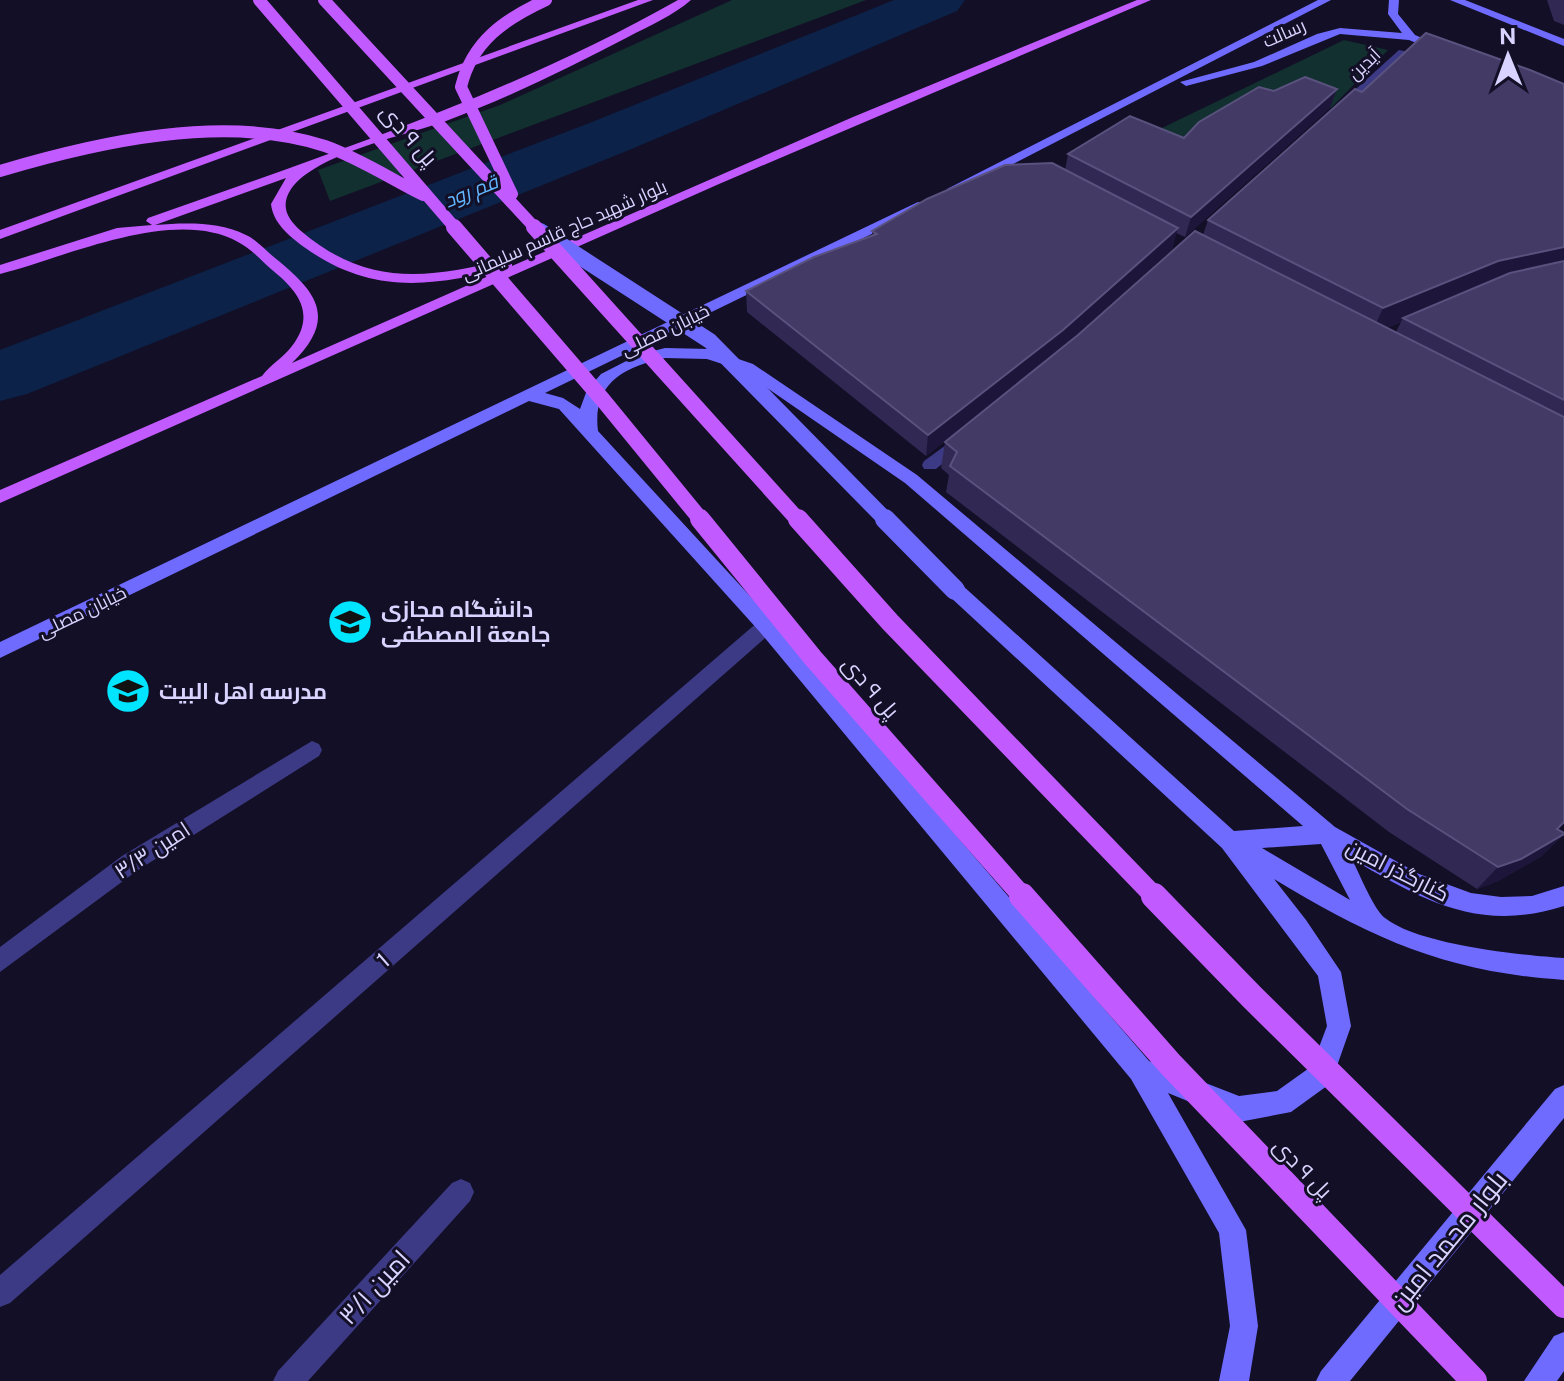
<svg xmlns="http://www.w3.org/2000/svg" width="1564" height="1381" font-family="'Public Sans',Cairo,sans-serif">
  <style>
    .green { fill: #12302f }
    .lines { fill: none; stroke-linecap: round; stroke-linejoin: round }
    .river { fill: #0c2248; fill-rule: evenodd }
    .street { fill: #3d3a85; fill-rule: evenodd }
    .secondary { fill: #6f6bff; fill-rule: evenodd }
    .primary { fill: #c25bff; fill-rule: evenodd }
    .secondary-bridge-far1 { stroke: #6f6bff; stroke-width: 16 }
    .secondary-bridge { stroke: #6f6bff; stroke-width: 20 }
    .primary-bridge-far3 { stroke: #c25bff; stroke-width: 12 }
    .primary-bridge-far2 { stroke: #c25bff; stroke-width: 16 }
    .primary-bridge-far1 { stroke: #c25bff; stroke-width: 20 }
    .primary-bridge { stroke: #c25bff; stroke-width: 26 }
    .wall { fill: #312854; fill-rule: evenodd }
    .shaded-wall { fill: #1d163a }
    .building { fill: #433a66; stroke: #5a527e; stroke-width: 2 }
    .labels { text-anchor: middle; dominant-baseline: central; stroke-width: 6; stroke-linejoin: round; paint-order: stroke }
    .far-street-label { font-size: 18px; fill: #d9d4ff; stroke: #130f26 }
    .far-water-label { font-size: 20px; font-style: italic; fill: #62b6ff; stroke: #130f26 }
    .street-label { font-size: 22px; fill: #d9d4ff; stroke: #130f26 }
    .poi-label { font-size: 22px; font-weight: bold; fill: #d9d4ff; stroke: #130f26; text-anchor: start }
    .near-street-label { font-size: 26px; fill: #d9d4ff; stroke: #130f26 }
  </style>
  <rect width="100%" height="100%" fill="#130f26"/>
  <path class="green" d="M732,0H866L330,201L318,170L500,105Z
    M1344,40L1388,50L1331,108L1298,96L1196,141H1135Z"/>
  <g class="lines">
    <path class="river" d="M894,0H965L957,11L634,148L27,394L0,401V350L592,122Z"/>
    <path class="street" d="M1399,50L1409,52L1345,112H1337V106Z
      M964,432L972,437L970,441L936,469H924L922,465L924,461Z
      M766,619L773,621L776,626L773,631L10,1303L0,1307V1275L759,621Z
      M312,741L319,744L322,750L319,756L138,870L0,972V947L122,856Z
      M461,1179L470,1183L474,1192L470,1201L308,1381H273L278,1371L452,1183Z"/>
    <path class="secondary" d="M1318,0H1331L959,192L947,189Z
      M1389,0H1399L1398,14L1415,35L1446,48V52H1438L1409,40L1340,34L1262,66L1186,86L1180,82L1254,62L1317,34L1340,28L1402,33L1388,14Z
      M1450,0H1465L1564,39V46Z
      M918,202L923,203V209L545,393L563,398L580,409L587,390L601,374L638,355L665,348L709,349L753,364L917,475L1335,827L1419,874L1471,893L1501,897L1532,896L1564,886V906C1480,933 1424,901 1352,859C1359,873 1374,910 1385,918C1419,945 1520,955 1564,958V980C1446,972 1373,939 1274,879L1306,920L1341,972L1351,1026L1331,1083L1291,1112L1239,1122L1168,1093L1246,1230L1258,1326L1249,1381H1219L1230,1326L1219,1233L1131,1079L759,631L559,409L529,401L0,658V642ZM665,358L707,359L741,370L905,483L1303,826L1234,831L962,585H948L946,590L948,595L1222,848L1318,976L1327,1026L1312,1066L1277,1091L1239,1096L1149,1061L773,621L598,431C592,384 623,367 665,358ZM1321,844L1350,900L1262,848Z
      M1564,1085V1118L1350,1381H1316L1321,1371L1555,1089Z
      M1564,1332V1371L1557,1381H1524L1554,1336Z"/>
    <path class="primary" d="M638,0H653L0,239V230Z
      M678,0H691C674,15 649,26 628,37C569,68 508,98 446,121C404,136 317,153 291,189C280,206 287,219 301,231C367,287 428,279 507,259L512,260V266L853,117L1137,0H1151L719,184L0,503V490L262,376C270,365 284,357 292,346C317,313 297,290 271,269C261,260 250,248 238,242C174,206 64,258 0,274V265L117,228L152,225L146,221L148,218C329,154 510,95 678,0ZM286,178L271,204C273,223 289,236 304,247C372,296 434,287 511,266L292,363C338,318 317,292 275,258C266,251 257,240 246,235C217,221 185,223 155,225Z"/>
    <path class="secondary-bridge-far1" d="M540,231L710,341L887,521"/>
    <path class="secondary-bridge" d="M885,519L955,590"/>
    <path class="primary-bridge-far3" d="M259,0L456,229
      M324,0L536,229
      M0,171C97,142 225,113 325,146C359,158 391,179 423,195
      M512,194L461,87C472,41 505,19 546,0"/>
    <path class="primary-bridge-far2" d="M454,227L603,400L702,521
      M534,227L799,521"/>
    <path class="primary-bridge-far1" d="M700,519L813,658L1024,898
      M798,519L890,622L1156,898"/>
    <path class="primary-bridge" d="M1022,896L1171,1065L1474,1381
      M1154,896L1252,997L1564,1305"/>
  </g>
  <path class="wall" d="M1547,0H1564V25L1554,21Z
    M1564,84V822L1557,829L1542,856L1498,881L1477,889L1389,832L946,492L949,475L941,468L945,442L1203,235L1208,220L1362,92ZM1401,322L1396,332L1387,328Z
    M1330,108L1185,237L1176,233L1172,249L1058,351L926,456L747,312L746,291L872,236V231L1065,170L1068,154L1184,138Z"/>
  <path class="shaded-wall" d="M1337,89L1330,108L1185,237L1191,217Z
    M1178,228L1172,249L1058,351L926,456L928,435Z
    M1564,247V270L1403,318L1401,322L1371,335L1383,308L1498,261Z
    M1564,835L1542,856L1498,881L1477,889L1498,867Z"/>
  <path class="building" d="M1426,33L1530,70L1564,84V247L1498,261L1383,308L1208,220L1355,89L1362,92Z
    M1305,77L1337,89L1191,217L1068,154L1130,116L1184,138L1199,122L1259,87L1274,91Z
    M1052,163L1178,228L1063,330L928,435L746,291L814,257L877,234L872,231L927,199L1005,165Z
    M1195,231L1564,417V822L1557,829L1564,833V834L1521,859L1498,867L1407,809L950,466L957,452L945,442L1078,335Z
    M1564,261V400L1403,318L1510,273Z"/>
  <defs>
    <g id="university-disc" transform="scale(2.3)"><circle r="9.5" fill="#00e5ff" stroke="#130f26"/><path d="M0-5L7-2L0 1L-7-2ZM-4 1L0 2.5L4 1V4Q0 6-4 4Z" fill="#111"/></g>
    <g id="school-disc" transform="scale(2.3)"><circle r="9.5" fill="#00e5ff" stroke="#130f26"/><path d="M0-5L7-2L0 1L-7-2ZM-4 1L0 2.5L4 1V4Q0 6-4 4Z" fill="#111"/></g>
  </defs>
  <g fill-rule="evenodd">
    <use href="#university-disc" x="350" y="622"/>
    <use href="#school-disc" x="128" y="691"/>
  </g>
  <g class="labels">
    <g class="far-street-label">
      <text transform="translate(1284 33) rotate(-24)">رسالت</text>
      <text transform="translate(1364 64) rotate(-43)">آیدین</text>
      <text transform="translate(564 230) rotate(-24)">بلوار شهید حاج قاسم سلیمانی</text>
      <text transform="translate(665 330) rotate(-26)">خیابان مصلی</text>
      <text transform="translate(82 612) rotate(-26)">خیابان مصلی</text>
    </g>
    <g class="far-water-label">
      <text transform="translate(471 191) rotate(-22)">قم رود</text>
    </g>
    <g class="street-label">
      <text transform="translate(409 135) rotate(49)">پل ۹ دی</text>
      <text transform="translate(871 687) rotate(49)">پل ۹ دی</text>
      <text transform="translate(152 850) rotate(-33)">امین ۳/۳</text>
      <text transform="translate(1398 870) rotate(27)">کنارگذر امین</text>
      <text transform="translate(383 960) rotate(-41)">1</text>
      <text transform="translate(1303 1168) rotate(46)">پل ۹ دی</text>
    </g>
    <g class="poi-label">
      <text x="381" y="609">دانشگاه مجازی<tspan x="381" dy="25">جامعة المصطفی</tspan></text>
      <text x="159" y="691">مدرسه اهل البیت</text>
    </g>
    <g class="near-street-label">
      <text transform="translate(1448 1240) rotate(-51)">بلوار محمد امین</text>
      <text transform="translate(374 1287) rotate(-47)">امین ۳/۱</text>
    </g>
  </g>
  <g transform="translate(1508 56) rotate(359)" stroke="#130f26" stroke-width="6" paint-order="stroke">
  <path d="M0-6L14 30L0 20L-14 30Z" fill="#d9d4ff"/>
  <text y="-12" font-size="22" font-weight="bold" text-anchor="middle" fill="#d9d4ff">N</text>
  </g>
</svg>
